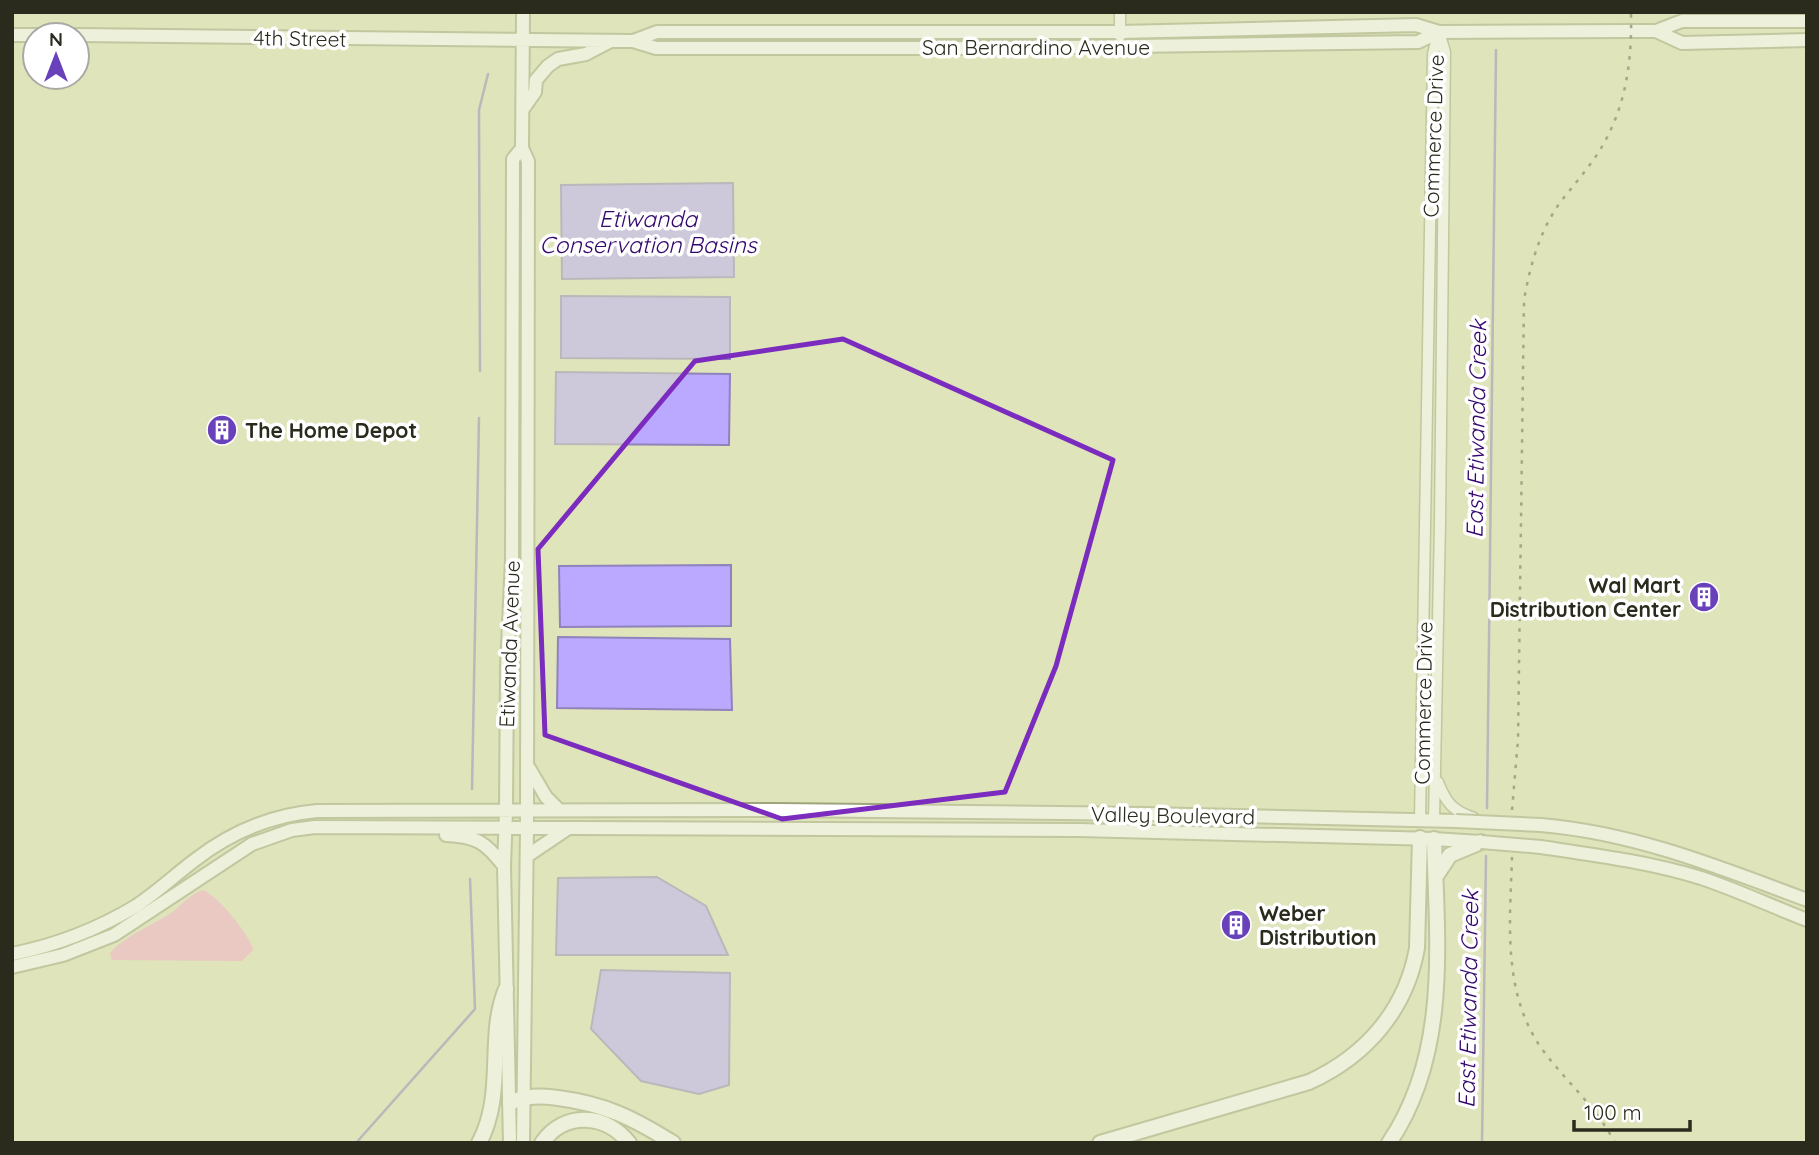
<svg xmlns="http://www.w3.org/2000/svg" width="1819" height="1155" font-family="Quicksand,sans-serif">
  <style>
    .green { fill: #f5a8c7 }
    .water { fill: #bba8ff; stroke: #9082bb; stroke-width: 2 }
    .lines { fill: none; stroke-linecap: round; stroke-linejoin: round }
    .stream { stroke: #9082bb; stroke-width: 2.5 }
    .minor-casing { stroke: #9fa47d; stroke-width: 13 }
    .major-casing { stroke: #9fa47d; stroke-width: 16 }
    .highway-casing { stroke: #9fa47d; stroke-width: 18 }
    .minor { stroke: #fff; stroke-width: 10 }
    .major { stroke: #fff; stroke-width: 12 }
    .highway { stroke: #fff; stroke-width: 14 }
    .rail { stroke: #5d5f48; stroke-width: 2.5; stroke-dasharray: 3.5 7; stroke-linecap: butt }
    .major-bridge-casing { stroke: #9fa47d; stroke-width: 16; stroke-linecap: butt }
    .major-bridge { stroke: #fff; stroke-width: 12 }
    .marked { fill: none; stroke: #7b2cbf; stroke-width: 5; stroke-linejoin: round }
    .labels { text-anchor: middle; dominant-baseline: central; stroke-width: 7; stroke-linejoin: round; paint-order: stroke }
    .street-label { font-size: 21px; fill: #2a2b1c; stroke: #fff }
    .poi-label { font-size: 21px; font-weight: bold; fill: #2a2b1c; stroke: #fff; text-anchor: start }
    .water-label { font-size: 23px; font-style: italic; fill: #34076e; stroke: #fff }
  </style>
  <rect width="100%" height="100%" fill="#dfe4bb"/>
  <path class="green" d="M203,890C216,894 251,936 253,950L242,961L112,960L110,953C125,936 151,926 171,913C182,905 190,894 203,890Z"/>
  <path class="water" d="M733,183L734,277L562,279L561,185Z
    M561,296L730,297V359L561,358Z
    M556,372L730,374L729,445L555,444Z
    M731,565V626L560,627L559,566Z
    M558,637L730,639L732,710L557,708Z
    M657,877L706,906L728,955H556L558,878Z
    M601,970L730,973L729,1085L699,1094L641,1081L591,1029Z"/>
  <g class="lines">
    <path class="stream" d="M550,13L552,12
      M480,371L479,110L488,74
      M472,789L479,418
      M1487,808L1496,50
      M356,1143L475,1009L470,879
      M1482,1143L1486,856"/>
    <g class="minor-casing">
      <path id="minor" d="M1120,36V12
        M1438,782C1446,803 1453,811 1474,818
        M1420,820L1433,54L1438,34
        M1434,820L1440,523L1445,52L1439,32"/>
    </g>
    <g class="major-casing">
      <path id="major" d="M1656,31L1682,43L1807,40
        M12,35H53
        M77,35L633,41L656,48H995L1418,42L1439,32
        M633,41L657,32H1120L1416,25L1439,32L1631,31H1656L1682,21H1807
        M523,109L535,92L536,80L548,66L558,59L586,54L609,42
        M529,768L546,797L559,810
        M1541,825C1635,833 1719,867 1807,900
        M446,835C477,836 486,843 504,866
        M1541,847C1595,855 1649,862 1701,878C1737,890 1771,906 1807,920
        M527,856L567,829
        M12,954C57,945 98,929 136,906C157,892 175,875 195,860C231,832 272,815 317,811L777,810L1146,814L1456,821
        M12,967L63,955L114,935L252,844L292,830L315,827L1079,830L1434,839L1481,842
        M510,1143L504,866L506,811L507,666L512,560L513,159L522,148
        M523,1143L527,827L528,161L522,148L523,12"/>
    </g>
    <g class="highway-casing">
      <path id="highway" d="M1436,876L1450,855L1481,842
        M510,1103C526,1095 540,1096 558,1098C605,1104 633,1118 673,1143
        M479,1143C506,1093 486,1036 506,989
        M542,1143C564,1111 606,1113 629,1143
        M1100,1143L1309,1082C1366,1056 1406,1010 1417,948L1420,838
        M1389,1143C1450,1053 1437,941 1434,839"/>
    </g>
    <use href="#minor" class="minor"/>
    <use href="#major" class="major"/>
    <use href="#highway" class="highway"/>
    <path class="rail" d="M1512,810L1518,740L1524,300C1530,266 1539,233 1559,204C1574,184 1592,165 1604,143C1627,102 1632,58 1631,12
      M1512,857C1510,922 1502,993 1542,1049C1566,1082 1596,1106 1615,1143"/>
    <g class="major-bridge-casing">
      <path id="major-bridge" d="M1456,821L1541,825
        M1481,842L1541,847"/>
    </g>
    <use href="#major-bridge" class="major-bridge"/>
  </g>
  <path d="M0 0H1819V1155H0ZM843,339L1113,460L1056,666L1005,792L782,819L545,735L538,549L695,361Z" fill="#dfe4bb" fill-opacity=".55" fill-rule="evenodd"/>
  <path class="marked" d="M843,339L1113,460L1056,666L1005,792L782,819L545,735L538,549L695,361Z"/>
  <defs>
    <g id="building-disc" transform="scale(1.575)"><circle r="9.5" fill="#6941ba" stroke="#fff"/><path d="M-4-6H4V6H1V3H-1V6H-4ZM-2.5-4.3h1.7v1.8h-1.7ZM.8-4.3h1.7v1.8H.8ZM-2.5-1h1.7V.8h-1.7ZM.8-1h1.7V.8H.8Z" fill="#fff"/></g>
  </defs>
  <g fill-rule="evenodd">
    <use href="#building-disc" x="222" y="430"/>
    <use href="#building-disc" x="1704" y="597"/>
    <use href="#building-disc" x="1236" y="925"/>
  </g>
  <g class="labels">
    <g class="street-label">
      <text transform="translate(300 38) rotate(1)">4th Street</text>
      <text x="1036" y="47">San Bernardino Avenue</text>
      <text transform="translate(1433 136) rotate(-88)">Commerce Drive</text>
      <text transform="translate(509 644) rotate(-88)">Etiwanda Avenue</text>
      <text transform="translate(1423 703) rotate(-89)">Commerce Drive</text>
      <text transform="translate(1173 815) rotate(1)">Valley Boulevard</text>
    </g>
    <g class="poi-label">
      <text x="245" y="430">The Home Depot</text>
      <text x="1681" y="585" text-anchor="end">Wal Mart<tspan x="1681" dy="24">Distribution Center</tspan></text>
      <text x="1259" y="913">Weber<tspan x="1259" dy="24">Distribution</tspan></text>
    </g>
    <g class="water-label">
      <text x="648" y="218">Etiwanda<tspan x="648" dy="26">Conservation Basins</tspan></text>
      <text transform="translate(1476 429) rotate(-89)">East Etiwanda Creek</text>
      <text transform="translate(1468 999) rotate(-89)">East Etiwanda Creek</text>
    </g>
  </g>
  <rect width="1819" height="1155" fill="none" stroke="#2a2b1c" stroke-width="28"/>
  <g transform="translate(56 56)"><circle r="33" fill="#ffffff" stroke="#aaaaa4" stroke-width="2"/>
  <path d="M0-5L12 26L0 18L-12 26Z" fill="#6941ba"/>
  <text y="-10" font-size="19" font-weight="bold" text-anchor="middle" fill="#2a2b1c">N</text>
  </g>
  <path d="M1574 1120v10h116v-10" fill="none" stroke="#2a2b1c" stroke-width="3.5"/>
  <text x="1584" y="1120" font-size="21" fill="#2a2b1c" stroke="#ffffff" stroke-width="5" paint-order="stroke">100 m</text>
</svg>
